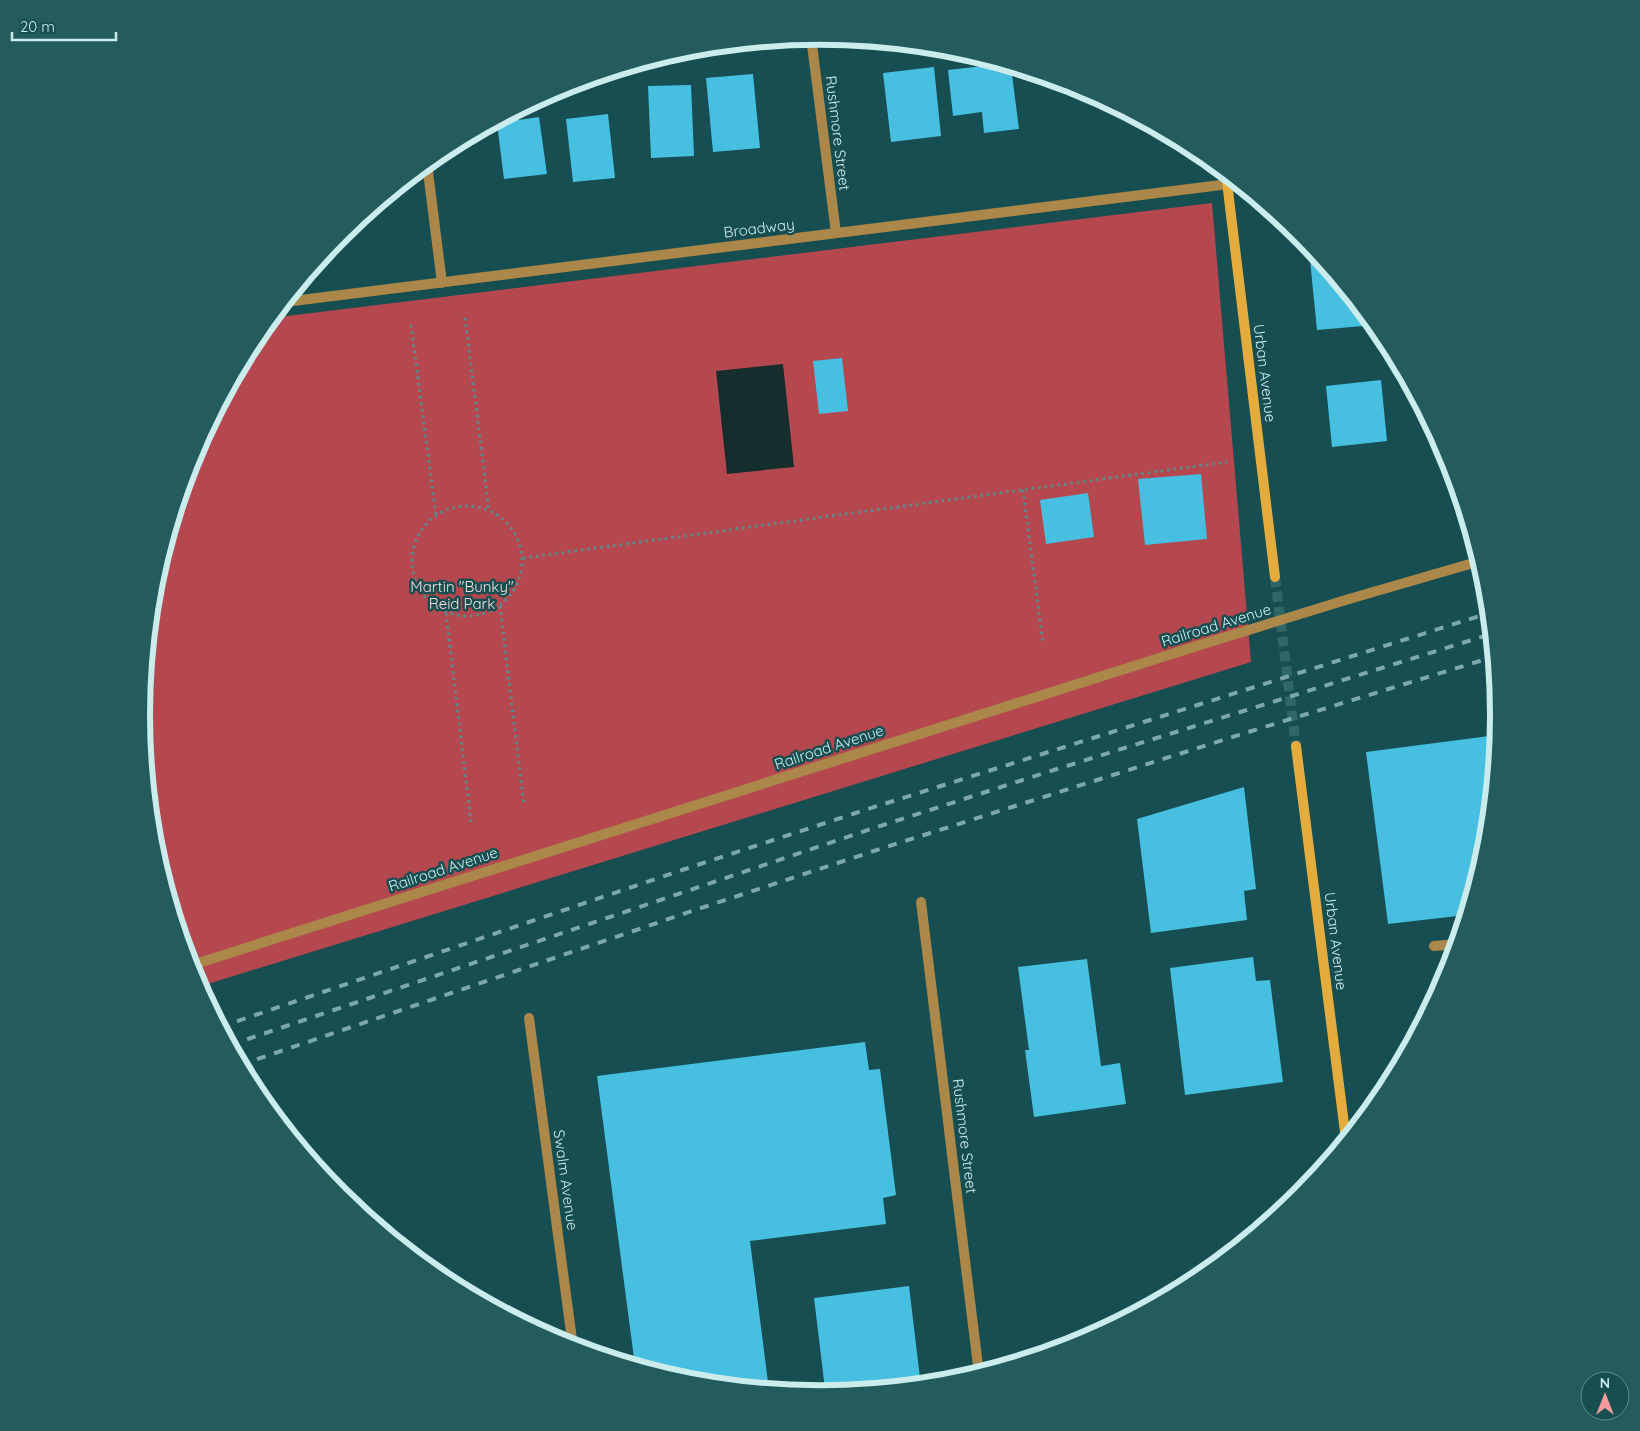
<svg xmlns="http://www.w3.org/2000/svg" width="1640" height="1431" font-family="Quicksand,sans-serif">
  <style>
    .green { fill: #b5484e }
    .water { fill: #162d2e }
    .building { fill: #46bfe0 }
    .lines { fill: none; stroke-linecap: round; stroke-linejoin: round }
    .secondary-tunnel { stroke: #316668; stroke-width: 10; stroke-dasharray: 10 5; stroke-linecap: butt }
    .path { stroke: #59898b; stroke-width: 3; stroke-dasharray: 2.5 4; stroke-linecap: butt }
    .lane { stroke: #ab8749; stroke-width: 10 }
    .street { stroke: #ab8749; stroke-width: 10 }
    .secondary { stroke: #e4ab3d; stroke-width: 10 }
    .rail { stroke: #7da8aa; stroke-width: 4; stroke-dasharray: 9 9; stroke-linecap: butt }
    .street-bridge { stroke: #ab8749; stroke-width: 10 }
    .labels { text-anchor: middle; dominant-baseline: central; stroke-width: 5; stroke-linejoin: round; paint-order: stroke }
    .street-label { font-size: 15px; fill: #caeced; stroke: #164e51 }
    .park-label { font-size: 15px; fill: #fbdcdb; stroke: #164e51 }
    .rim { fill: none; stroke: #caeced; stroke-width: 6 }
  </style>
  <rect width="100%" height="100%" fill="#164e51"/>
  <path class="green" d="M1212,203L1251,662L198,987L192,975L154,848L141,715L154,583L193,455L255,338L271,318Z"/>
  <path class="water" d="M783,364L794,467L727,474L716,371Z"/>
  <path class="building" d="M1001,64L1011,67L1019,129L984,133L982,112L953,116L948,70Z
    M934,67L941,136L891,142L883,73Z
    M753,74L760,148L713,152L706,78Z
    M691,85L694,156L651,158L648,86Z
    M608,114L615,178L573,182L566,119Z
    M539,117L547,174L504,179L497,123Z
    M1309,250H1312L1362,310L1363,326L1317,330Z
    M842,358L848,411L819,414L813,361Z
    M1381,380L1387,441L1332,447L1326,386Z
    M1201,474L1207,539L1145,545L1138,479Z
    M1088,493L1094,537L1046,544L1040,500Z
    M1497,735L1486,848L1466,915L1388,924L1366,752Z
    M1244,787L1256,889L1244,891L1247,920L1151,933L1137,819Z
    M1253,957L1256,981L1270,980L1283,1082L1185,1095L1170,968Z
    M1087,959L1101,1066L1120,1063L1126,1104L1034,1117L1025,1050H1029L1018,967Z
    M865,1042L869,1070L880,1069L896,1195L883,1198L886,1224L750,1241L769,1390L687,1382L635,1366L597,1076Z
    M909,1286L920,1378L825,1389L814,1298Z"/>
  <g class="lines">
    <path class="secondary-tunnel" d="M1275,577L1296,746"/>
    <path class="path" d="M465,318L489,511
      M411,325L436,516
      M1023,490L1043,644
      M412 561a55 55 0 1 1 110 0a55 55 0 1 1-110 0Z
      M523,558L1227,462
      M500,606L524,806
      M446,613L471,822"/>
    <path class="lane" d="M1434,946L1457,944"/>
    <path class="street" d="M811,37L836,233
      M427,164L442,283
      M285,302L1237,183
      M1349,599L1480,561
      M921,902L979,1374
      M189,966L1200,645
      M529,1018L573,1347"/>
    <path class="secondary" d="M1226,174L1275,577
      M1296,746L1346,1140"/>
    <path class="rail" d="M220,1027L682,870L868,809L1489,613
      M230,1045L874,828L1057,769L1491,634
      M240,1065L692,911L883,848L1245,733L1493,657"/>
    <path class="street-bridge" d="M1200,645L1349,599"/>
  </g>
  <g class="labels">
    <g class="street-label">
      <text transform="translate(838 133) rotate(83)">Rushmore Street</text>
      <text transform="translate(759 228) rotate(-7)">Broadway</text>
      <text transform="translate(1265 373) rotate(83)">Urban Avenue</text>
      <text transform="translate(1216 625) rotate(-17)">Railroad Avenue</text>
      <text transform="translate(829 747) rotate(-18)">Railroad Avenue</text>
      <text transform="translate(443 869) rotate(-18)">Railroad Avenue</text>
      <text transform="translate(1336 941) rotate(83)">Urban Avenue</text>
      <text transform="translate(965 1136) rotate(83)">Rushmore Street</text>
      <text transform="translate(566 1180) rotate(82)">Swalm Avenue</text>
    </g>
    <g class="park-label">
      <text x="462" y="586">Martin "Bunky"<tspan x="462" dy="17">Reid Park</tspan></text>
    </g>
  </g>
  <path d="M0 0H1640V1431H0ZM150 715a670 670 0 1 1 1340 0a670 670 0 1 1-1340 0Z" fill="#245b5d" fill-rule="evenodd"/>
  <path class="rim" d="M150 715a670 670 0 1 1 1340 0a670 670 0 1 1-1340 0Z"/>
  <g transform="translate(1605 1396)"><circle r="24" fill="#164e51" stroke="#5e8d8f"/>
  <path d="M0-4L9 19L0 12L-9 19Z" fill="#f59b9b"/>
  <text y="-8" font-size="14" font-weight="bold" text-anchor="middle" fill="#caeced">N</text>
  </g>
  <path d="M12 32v8h104v-8" fill="none" stroke="#caeced" stroke-width="2.5"/>
  <text x="20" y="32" font-size="15" fill="#caeced" stroke="#164e51" stroke-width="4" paint-order="stroke">20 m</text>
</svg>
